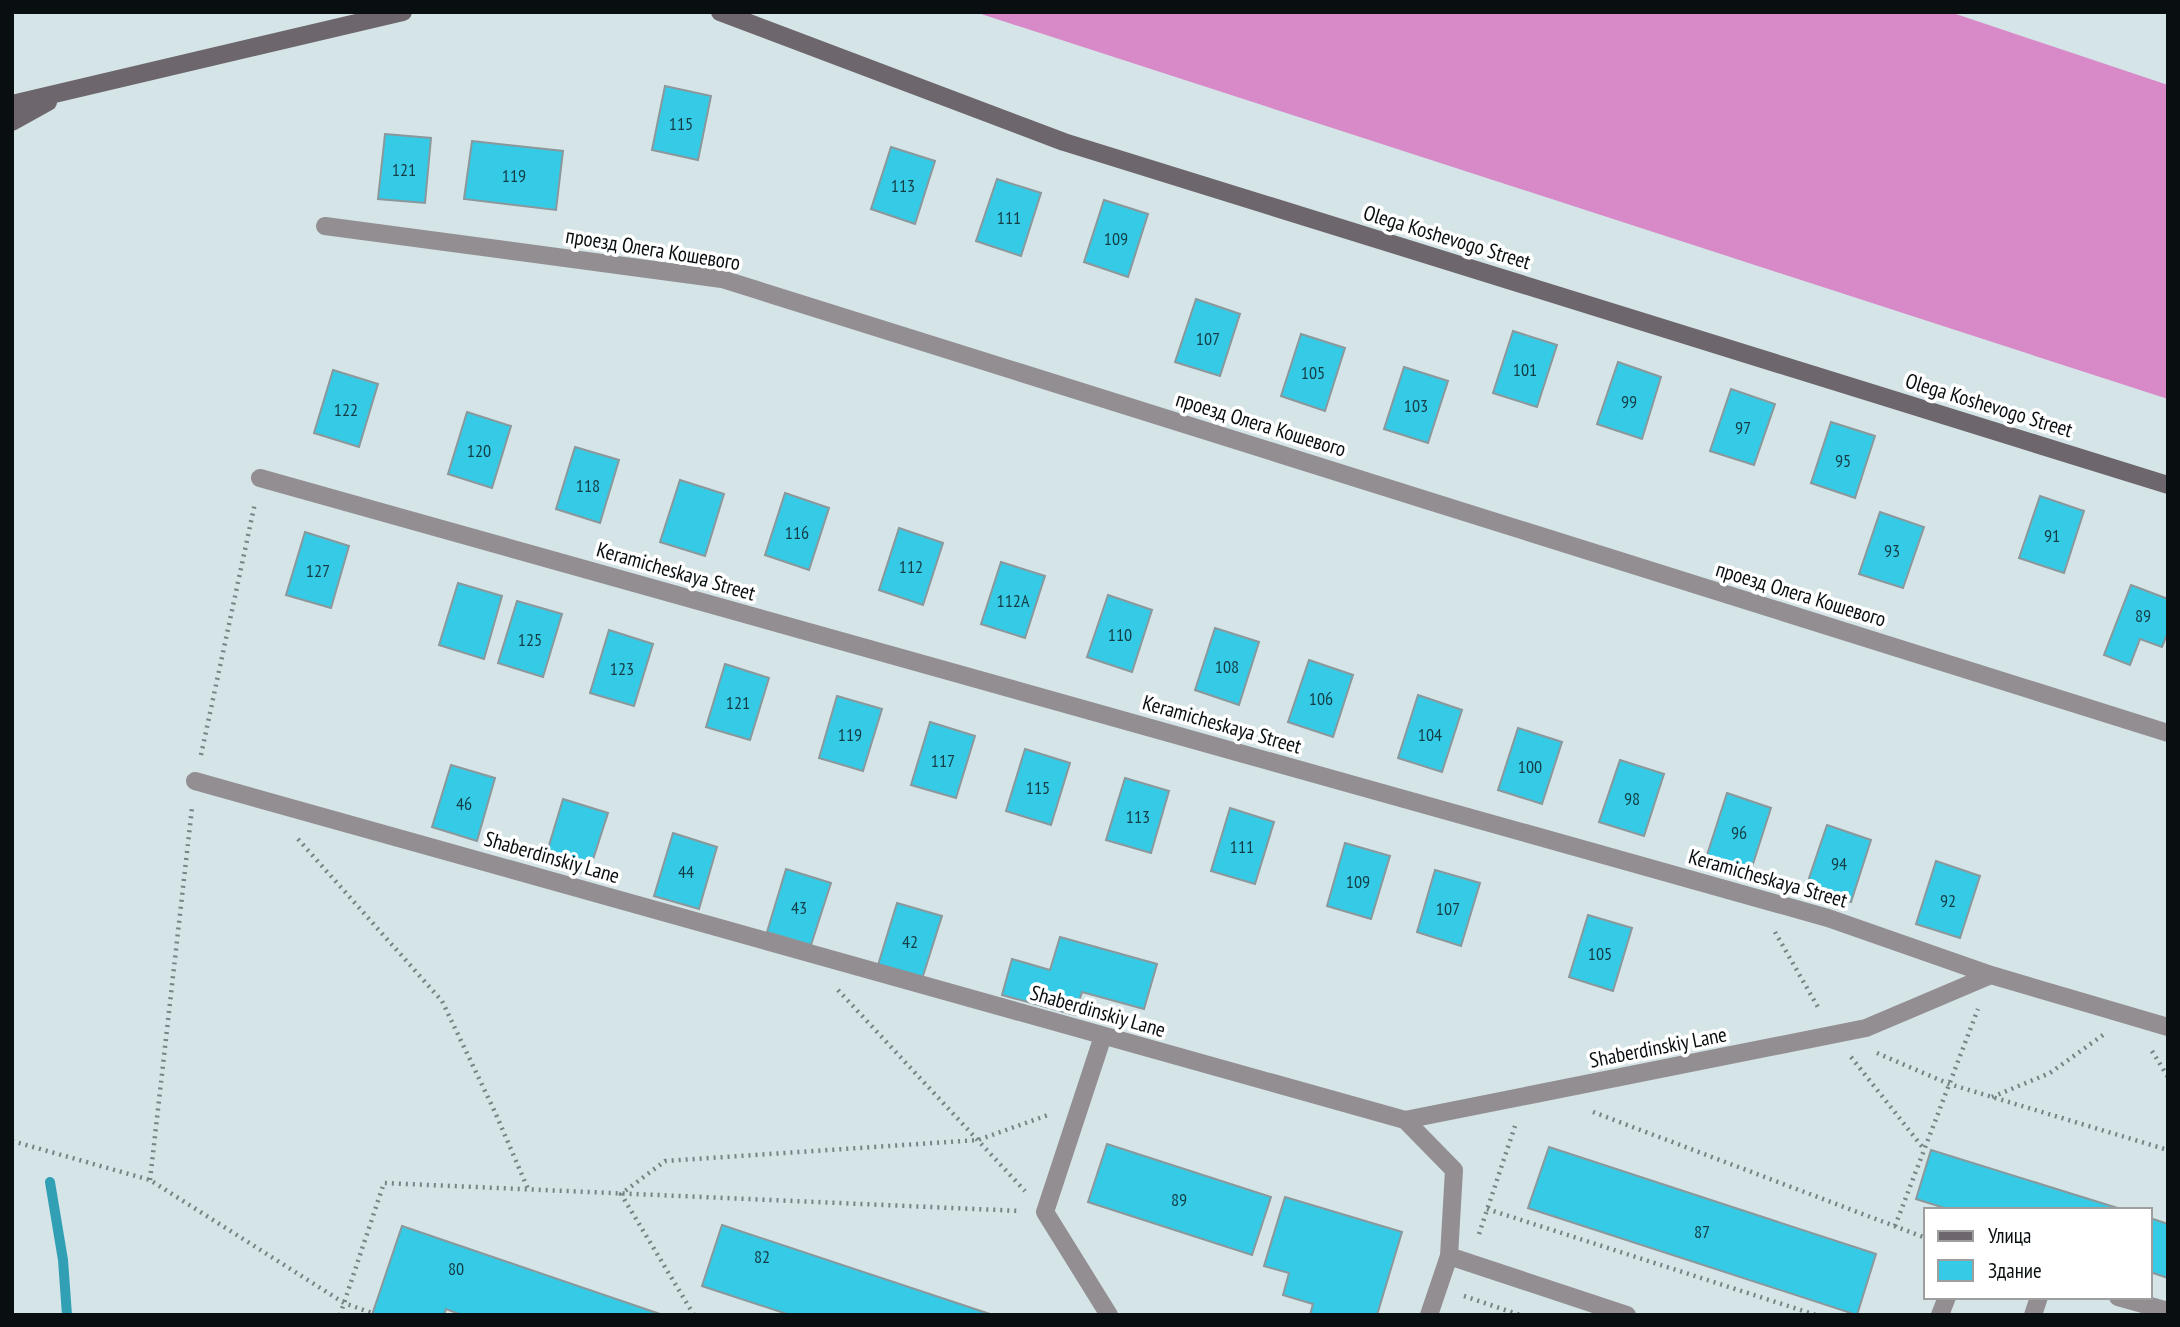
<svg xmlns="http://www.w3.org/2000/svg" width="2180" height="1327" font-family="'PT Sans Narrow',sans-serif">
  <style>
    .forest { fill: #d789c8 }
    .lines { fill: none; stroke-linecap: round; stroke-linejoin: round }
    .stream { stroke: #319fb4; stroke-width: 10 }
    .building { fill: #35cbe7; stroke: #8a989c; stroke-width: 2 }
    .path { stroke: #778385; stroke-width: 4.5; stroke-dasharray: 2 5; stroke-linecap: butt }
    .lane { stroke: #938e91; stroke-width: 18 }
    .street { stroke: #938e91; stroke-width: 18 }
    .secondary { stroke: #6d666c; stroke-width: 18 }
    .labels { text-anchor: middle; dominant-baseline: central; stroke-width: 7; stroke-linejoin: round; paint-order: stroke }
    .number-label { font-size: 18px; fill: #143e46 }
    .street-label { font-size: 21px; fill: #090f10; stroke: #fff }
  </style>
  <rect width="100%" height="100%" fill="#d4e4e7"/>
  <path class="forest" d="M975,12H1950L2168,85V399Z"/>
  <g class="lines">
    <path class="stream" d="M50,1182L63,1260L67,1315"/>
  </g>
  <path class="building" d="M665,86L711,96L698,160L652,150Z
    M385,134L431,138L425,203L378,199Z
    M472,141L563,151L556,210L464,199Z
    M891,147L935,161L915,224L871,209Z
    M997,179L1041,193L1021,256L976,241Z
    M1104,200L1148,214L1128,277L1084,262Z
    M1196,299L1240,314L1220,376L1175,362Z
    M1513,331L1557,345L1537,407L1493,393Z
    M1301,334L1345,348L1325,411L1281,396Z
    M1618,362L1661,377L1642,439L1597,424Z
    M1404,367L1448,381L1428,443L1384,429Z
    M333,370L378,384L359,447L314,433Z
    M1731,389L1775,404L1754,465L1710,451Z
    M467,412L511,426L492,488L448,474Z
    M1831,422L1875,436L1855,498L1811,483Z
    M575,447L619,460L600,523L556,509Z
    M680,480L724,494L705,556L660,542Z
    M785,493L829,508L809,570L765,555Z
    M2040,496L2084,511L2064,573L2019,558Z
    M1880,512L1924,527L1903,588L1859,574Z
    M899,528L943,543L923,605L879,590Z
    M305,532L349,546L331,608L286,595Z
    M1001,562L1045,576L1025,638L981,624Z
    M458,583L502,596L484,659L439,645Z
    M2131,585L2168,599V632L2162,647L2140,639L2130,665L2104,655Z
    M1108,595L1152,610L1132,672L1087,657Z
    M517,601L562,614L543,677L498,663Z
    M1215,628L1259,642L1239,705L1195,690Z
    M609,630L653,644L634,706L590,693Z
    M1309,660L1353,675L1333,737L1288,722Z
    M725,664L769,678L750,740L706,727Z
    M1418,695L1462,710L1442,772L1398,758Z
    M837,696L882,709L863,771L819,758Z
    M930,722L975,736L956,798L911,785Z
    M1518,728L1562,742L1542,804L1498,790Z
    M1025,749L1070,763L1051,825L1006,811Z
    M1620,760L1664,774L1644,836L1599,822Z
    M451,765L495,778L477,841L432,827Z
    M1125,778L1169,791L1151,853L1106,840Z
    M1727,793L1771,808L1751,870L1707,855Z
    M563,799L608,813L588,875L544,862Z
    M1230,808L1274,822L1255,884L1211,871Z
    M1827,825L1871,840L1851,902L1806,887Z
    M673,833L717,847L699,909L654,896Z
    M1345,843L1390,856L1371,919L1327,906Z
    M1936,861L1980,876L1960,938L1916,924Z
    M786,869L831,883L811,945L767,932Z
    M1435,870L1480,883L1461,946L1417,932Z
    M897,903L942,916L922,979L878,965Z
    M1588,915L1632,928L1613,991L1569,977Z
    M1060,937L1157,964L1144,1009L1082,992L1075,1015L1002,995L1012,959L1050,970Z
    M1107,1144L1271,1197L1252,1255L1088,1202Z
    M1549,1147L1876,1254L1857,1315L1528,1208Z
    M1931,1150L2124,1210H1951L1916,1199Z
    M1285,1197L1402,1232L1377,1315H1310L1313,1304L1283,1295L1289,1273L1264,1266Z
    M2150,1218L2168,1224V1278L2150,1272Z
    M722,1225L993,1315H790L702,1286Z
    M402,1226L663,1315H462L446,1309L444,1315H372Z"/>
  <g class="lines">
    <path class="path" d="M201,755L255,503
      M298,839L442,1001L495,1112L528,1189
      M1775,932L1819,1009
      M838,990L1025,1191
      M2152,1051L2168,1077
      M1877,1053L1949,1084L2168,1150
      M1851,1057L1924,1149
      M1992,1097L2050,1073L2103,1035
      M1593,1112L1926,1238
      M12,1141L150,1180L344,1303L372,1313
      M150,1180L192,808
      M1487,1209L1816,1315
      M1895,1226L1978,1009
      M1479,1234L1515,1126
      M1464,1296L1520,1315
      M340,1315L384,1183L1021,1211
      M694,1315L621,1194L665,1161L978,1140L1048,1115"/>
    <path class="lane" d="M1103,1036L1045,1212L1109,1315
      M1405,1120L1454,1170L1449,1256
      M2118,1297L2168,1311
      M1429,1315L1449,1256L1627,1315
      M1940,1315L1947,1297
      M2033,1315L2039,1297"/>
    <path class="street" d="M325,226L722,279L2168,733
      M260,478L1828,918L1991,975L2168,1027
      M195,781L1405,1120L1866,1028L1991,975"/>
    <path class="secondary" d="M720,12L1064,142L2168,485
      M12,104L403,12
      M12,122L48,102"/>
  </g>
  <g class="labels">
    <g class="number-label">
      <text x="681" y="123">115</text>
      <text x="404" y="169">121</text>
      <text x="514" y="175">119</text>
      <text x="903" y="185">113</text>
      <text x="1009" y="217">111</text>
      <text x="1116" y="238">109</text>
      <text x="1208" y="338">107</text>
      <text x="1525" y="369">101</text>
      <text x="1313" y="372">105</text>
      <text x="1629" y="401">99</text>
      <text x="1416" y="405">103</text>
      <text x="346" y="409">122</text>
      <text x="1743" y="427">97</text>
      <text x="479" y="450">120</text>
      <text x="1843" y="460">95</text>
      <text x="588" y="485">118</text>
      <text x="797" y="532">116</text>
      <text x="2052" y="535">91</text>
      <text x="1892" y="550">93</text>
      <text x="911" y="566">112</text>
      <text x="318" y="570">127</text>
      <text x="1013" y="600">112А</text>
      <text x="2143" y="615">89</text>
      <text x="1120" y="634">110</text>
      <text x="530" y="639">125</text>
      <text x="1227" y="666">108</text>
      <text x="622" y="668">123</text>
      <text x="1321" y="698">106</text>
      <text x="738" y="702">121</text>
      <text x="850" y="734">119</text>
      <text x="1430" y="734">104</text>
      <text x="943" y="760">117</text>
      <text x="1530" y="766">100</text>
      <text x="1038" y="787">115</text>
      <text x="1632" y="798">98</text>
      <text x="464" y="803">46</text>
      <text x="1138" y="816">113</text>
      <text x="1739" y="832">96</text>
      <text x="1242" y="846">111</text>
      <text x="1839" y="863">94</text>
      <text x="686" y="871">44</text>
      <text x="1358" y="881">109</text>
      <text x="1948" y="900">92</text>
      <text x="799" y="907">43</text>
      <text x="1448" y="908">107</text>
      <text x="910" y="941">42</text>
      <text x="1600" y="953">105</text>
      <text x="1179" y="1199">89</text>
      <text x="1702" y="1231">87</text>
      <text x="762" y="1256">82</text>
      <text x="456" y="1268">80</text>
    </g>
    <g class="street-label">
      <text transform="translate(1447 237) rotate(17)">Olega Koshevogo Street</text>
      <text transform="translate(653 249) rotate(9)">проезд Олега Кошевого</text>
      <text transform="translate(1989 405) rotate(17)">Olega Koshevogo Street</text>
      <text transform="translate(1261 424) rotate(17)">проезд Олега Кошевого</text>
      <text transform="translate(676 571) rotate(16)">Keramicheskaya Street</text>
      <text transform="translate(1801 594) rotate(17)">проезд Олега Кошевого</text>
      <text transform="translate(1222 724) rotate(16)">Keramicheskaya Street</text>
      <text transform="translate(552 857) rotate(16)">Shaberdinskiy Lane</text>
      <text transform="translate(1768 878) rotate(16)">Keramicheskaya Street</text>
      <text transform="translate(1098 1011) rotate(16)">Shaberdinskiy Lane</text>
      <text transform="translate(1658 1047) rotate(-11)">Shaberdinskiy Lane</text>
    </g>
  </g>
  <rect width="2180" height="1327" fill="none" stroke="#090f10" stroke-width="28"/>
  <rect x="1924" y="1208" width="228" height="91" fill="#ffffff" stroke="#9d9f9f" stroke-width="2"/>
  <rect x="1938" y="1231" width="35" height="10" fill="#6d666c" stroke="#9d9f9f" stroke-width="2"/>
  <text x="1988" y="1243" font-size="21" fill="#090f10">Улица</text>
  <rect x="1938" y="1260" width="35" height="21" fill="#35cbe7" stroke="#9d9f9f" stroke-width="2"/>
  <text x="1988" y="1278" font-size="21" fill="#090f10">Здание</text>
</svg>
